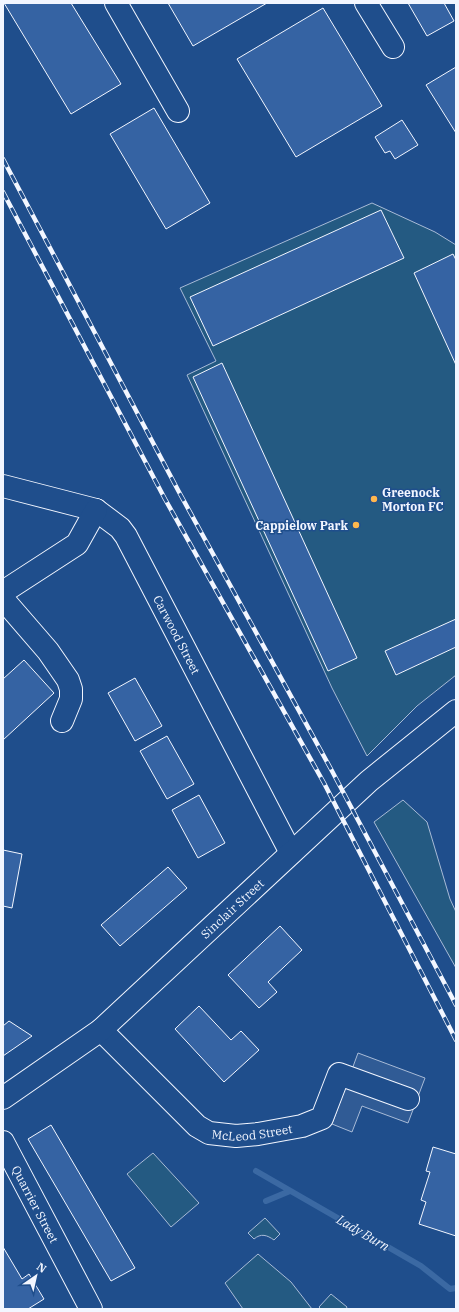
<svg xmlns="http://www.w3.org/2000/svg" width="459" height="1312" font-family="'IBM Plex Serif',serif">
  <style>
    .green { fill: #245a82; stroke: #a8bbd7 }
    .parking { fill: #305b95; stroke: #a8bbd7 }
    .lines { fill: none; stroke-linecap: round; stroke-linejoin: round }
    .stream { stroke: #3b69a3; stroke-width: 6 }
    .building { fill: #3563a3; stroke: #f2f6ff }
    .minor-casing { stroke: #f2f6ff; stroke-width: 24 }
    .minor { stroke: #1f4e8c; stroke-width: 22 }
    .rail-casing { stroke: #f2f6ff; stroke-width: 4.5 }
    .rail { stroke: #1f4e8c; stroke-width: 3; stroke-dasharray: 9; stroke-linecap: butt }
    .poi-dot { fill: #ffb74d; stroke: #1f4e8c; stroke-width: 1.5 }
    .labels { text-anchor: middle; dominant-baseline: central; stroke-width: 3; stroke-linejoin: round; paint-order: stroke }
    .poi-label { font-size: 12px; font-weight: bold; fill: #f2f6ff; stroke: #1f4e8c; text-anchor: start }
    .street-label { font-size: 12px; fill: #f2f6ff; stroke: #1f4e8c }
    .water-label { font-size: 13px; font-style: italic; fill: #f2f6ff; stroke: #1f4e8c }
  </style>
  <rect width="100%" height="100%" fill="#1f4e8c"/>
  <path class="green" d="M372,203L435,232L456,245V675L417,706L367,756L332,688L187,375L216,361L180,288Z
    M403,800L427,822L450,899L456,912V968L374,822Z
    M153,1153L199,1203L171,1227L127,1174Z
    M265,1218L280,1234L274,1240C267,1235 261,1233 254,1239L248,1233Z
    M258,1254L291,1282L312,1309H243L225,1283Z
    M331,1294L347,1307L346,1309H321L319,1307Z"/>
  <path class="parking" d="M358,1053L425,1078L408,1123L362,1106L352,1132L332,1124Z"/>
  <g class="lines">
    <path class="stream" d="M256,1171L421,1266L450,1289L456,1288
      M266,1201L290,1191"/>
  </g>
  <path class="building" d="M4,3H71L121,84L71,114Z
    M168,3H267L193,46Z
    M408,3H444L454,21L427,36Z
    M323,8L382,106L296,157L237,59Z
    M456,67V133L426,85Z
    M154,108L210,203L166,229L110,134Z
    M402,120L418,145L395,159L390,151L385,153L375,137Z
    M381,210L404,258L213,346L190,297Z
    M453,254L456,260V365L414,273Z
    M222,363L357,658L328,671L193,377Z
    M456,619V647L396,675L385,651Z
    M24,660L54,693L3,740V679Z
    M135,678L162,726L135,741L108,693Z
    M167,736L194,784L167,799L140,751Z
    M199,795L225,843L198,858L172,810Z
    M3,850L22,854L12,908L3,906Z
    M168,867L187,888L120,946L101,925Z
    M280,926L302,950L268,982L277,992L259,1008L228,975Z
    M199,1006L231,1040L241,1031L259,1050L224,1082L175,1029Z
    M9,1021L32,1036L3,1056V1026Z
    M51,1125L135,1268L111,1281L28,1139Z
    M433,1147L456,1154V1236L419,1224L426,1202L421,1200L430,1172L426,1171Z
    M3,1247L22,1279L29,1274L44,1299L28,1309H3Z"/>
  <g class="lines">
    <g class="minor-casing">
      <g id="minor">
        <path d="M116,3L178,111"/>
        <path d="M366,3L393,47"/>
        <path id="s1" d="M3,486L96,510L120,528L126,536L291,853"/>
        <path d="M3,592L77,544L96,510"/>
        <path d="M3,599L48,651L68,680L71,689V699L62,721"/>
        <path id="s2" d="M101,1030L197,1126L209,1133L236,1136L258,1134L302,1126L322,1118L339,1074L408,1099"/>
        <path id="s3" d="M3,1098L101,1030L369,781L456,711"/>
        <path id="s4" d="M3,1142L91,1309"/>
      </g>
    </g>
    <use href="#minor" class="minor"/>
    <g class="rail-casing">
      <path id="rail" d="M3,159L179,492L332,771L456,1005
        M3,192L165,499L324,783L456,1040"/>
    </g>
    <use href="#rail" class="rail"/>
  </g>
  <g class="poi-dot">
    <circle cx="374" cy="499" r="4"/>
    <circle cx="356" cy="525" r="4"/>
  </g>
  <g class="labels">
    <g class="poi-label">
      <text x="382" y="492">Greenock<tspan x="382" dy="14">Morton FC</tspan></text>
      <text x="348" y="525" text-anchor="end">Cappielow Park</text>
    </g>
    <g class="street-label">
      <text stroke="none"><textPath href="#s1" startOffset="247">Carwood Street</textPath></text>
      <text stroke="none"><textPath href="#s3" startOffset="298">Sinclair Street</textPath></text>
      <text stroke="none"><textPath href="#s2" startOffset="193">McLeod Street</textPath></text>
      <text stroke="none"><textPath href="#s4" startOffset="70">Quarrier Street</textPath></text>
    </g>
    <g class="water-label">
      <text transform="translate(363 1233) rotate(30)">Lady Burn</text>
    </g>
  </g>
  <rect width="459" height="1312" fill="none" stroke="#f2f6ff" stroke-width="8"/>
  <g transform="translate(36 1276) rotate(34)" stroke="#1f4e8c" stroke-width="3" paint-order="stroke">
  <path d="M0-3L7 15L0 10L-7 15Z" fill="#f2f6ff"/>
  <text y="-6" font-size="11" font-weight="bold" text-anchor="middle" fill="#f2f6ff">N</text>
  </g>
</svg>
